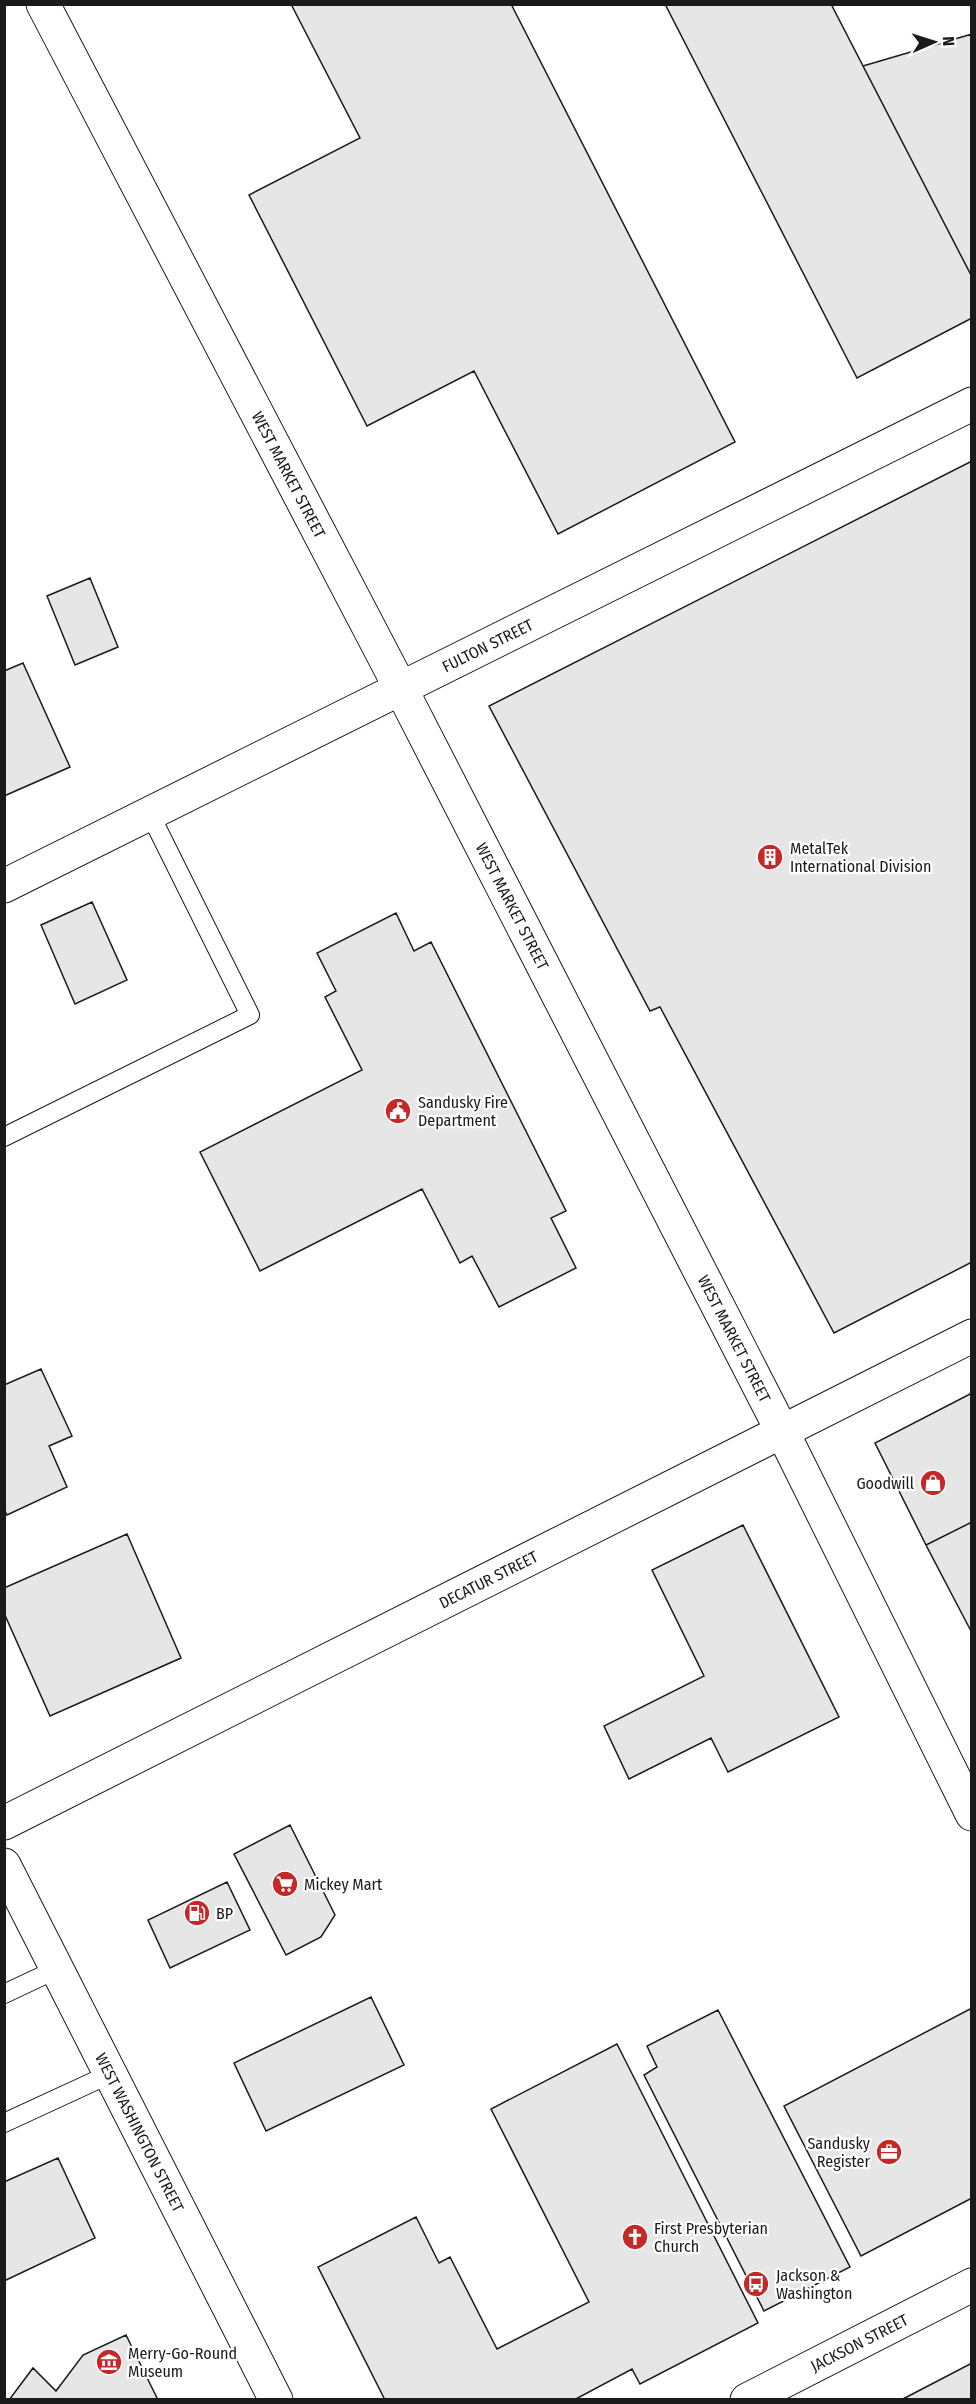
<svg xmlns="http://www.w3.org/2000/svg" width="976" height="2404" font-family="'Fira Sans Condensed',sans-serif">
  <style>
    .building { fill: #e6e6e6; stroke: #1a1a1a; stroke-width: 1.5 }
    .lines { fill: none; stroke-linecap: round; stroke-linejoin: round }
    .service-casing { stroke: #1a1a1a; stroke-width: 20 }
    .minor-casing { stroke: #1a1a1a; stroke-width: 35 }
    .tertiary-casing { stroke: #1a1a1a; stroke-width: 35 }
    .primary-casing { stroke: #1a1a1a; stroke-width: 35 }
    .service { stroke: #fff; stroke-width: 18 }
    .minor { stroke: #fff; stroke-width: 33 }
    .tertiary { stroke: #fff; stroke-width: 33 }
    .primary { stroke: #fff; stroke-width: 33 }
    .labels { text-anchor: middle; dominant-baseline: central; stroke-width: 4.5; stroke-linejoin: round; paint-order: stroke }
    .street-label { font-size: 16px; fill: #1a1a1a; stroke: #fff }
    .poi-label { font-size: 16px; fill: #1a1a1a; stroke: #fff; text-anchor: start }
  </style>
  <rect width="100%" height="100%" fill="#fff"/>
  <path class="building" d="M291,4H511L735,442L558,534L474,371L367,426L249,195L360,138Z
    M665,4H831L972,277V318L857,378Z
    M972,34V277L863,66Z
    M972,461V1262L834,1333L660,1007L650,1011L489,706Z
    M90,578L118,647L75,665L47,596Z
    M23,663L70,767L4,796V671Z
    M92,902L127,980L75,1004L41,925Z
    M396,913L414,951L431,942L566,1211L551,1218L576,1268L499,1307L472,1256L460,1263L422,1189L260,1271L200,1152L362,1070L325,997L336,991L317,953Z
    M41,1369L72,1436L49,1446L67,1487L7,1515L4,1509V1385Z
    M972,1393V1522L926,1545L875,1443Z
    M972,1522V1633L926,1545Z
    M743,1525L839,1717L728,1772L711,1738L629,1779L604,1726L704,1676L652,1570Z
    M127,1534L181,1658L50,1716L4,1613V1588Z
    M290,1825L335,1915L321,1937L286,1955L234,1854Z
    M227,1882L250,1930L170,1968L148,1920Z
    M371,1997L404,2065L266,2131L234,2063Z
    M972,2008V2198L861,2256L784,2106Z
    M718,2010L850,2267L764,2311L644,2075L657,2067L647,2046Z
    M617,2044L758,2323L640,2384L632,2369L574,2400H385L318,2267L416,2217L439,2263L450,2257L497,2349L589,2302L491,2109Z
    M58,2158L95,2238L4,2281V2182Z
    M126,2335L158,2400H9L33,2368L56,2391L83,2355Z
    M972,2363V2400H901Z"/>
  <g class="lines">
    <g class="service-casing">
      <path id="service" d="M4,1137L250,1015L150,814
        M4,1994L57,1969
        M4,2123L110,2074"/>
    </g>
    <g class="minor-casing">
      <g id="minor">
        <path id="s1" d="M43,4L401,689L782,1431"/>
        <path id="s2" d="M4,886L972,404"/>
        <path id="s3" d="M4,1823L972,1336"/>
      </g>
    </g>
    <g class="tertiary-casing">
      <g id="tertiary">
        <path d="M782,1431L972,1814"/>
        <path id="s4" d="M747,2400L972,2285"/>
      </g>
    </g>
    <g class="primary-casing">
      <g id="primary">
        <path id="s5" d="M4,1865L276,2400"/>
      </g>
    </g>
    <use href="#service" class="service"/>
    <use href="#minor" class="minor"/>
    <use href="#tertiary" class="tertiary"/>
    <use href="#primary" class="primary"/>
  </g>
  <defs>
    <g id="building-disc" transform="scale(1.35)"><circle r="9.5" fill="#c62828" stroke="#fff"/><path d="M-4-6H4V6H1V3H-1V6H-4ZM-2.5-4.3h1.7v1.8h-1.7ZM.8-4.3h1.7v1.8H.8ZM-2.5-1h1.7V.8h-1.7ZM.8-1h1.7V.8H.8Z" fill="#fff"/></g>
    <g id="civic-disc" transform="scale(1.35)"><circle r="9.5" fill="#c62828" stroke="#fff"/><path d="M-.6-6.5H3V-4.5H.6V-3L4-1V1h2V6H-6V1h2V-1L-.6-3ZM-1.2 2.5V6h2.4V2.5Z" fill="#fff"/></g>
    <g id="shop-disc" transform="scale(1.35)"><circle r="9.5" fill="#c62828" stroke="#fff"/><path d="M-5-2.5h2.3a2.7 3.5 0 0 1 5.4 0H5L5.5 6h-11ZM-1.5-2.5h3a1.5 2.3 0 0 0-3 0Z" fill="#fff"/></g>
    <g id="supermarket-disc" transform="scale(1.35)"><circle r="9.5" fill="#c62828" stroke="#fff"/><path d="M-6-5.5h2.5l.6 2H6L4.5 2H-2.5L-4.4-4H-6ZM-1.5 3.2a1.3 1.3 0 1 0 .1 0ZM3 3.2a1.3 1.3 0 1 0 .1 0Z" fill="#fff"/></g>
    <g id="fuel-disc" transform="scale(1.35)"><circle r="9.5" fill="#c62828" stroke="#fff"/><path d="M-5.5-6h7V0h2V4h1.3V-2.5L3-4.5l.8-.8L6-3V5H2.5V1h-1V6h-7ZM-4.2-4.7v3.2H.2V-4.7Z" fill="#fff"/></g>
    <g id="office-disc" transform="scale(1.35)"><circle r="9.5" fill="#c62828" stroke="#fff"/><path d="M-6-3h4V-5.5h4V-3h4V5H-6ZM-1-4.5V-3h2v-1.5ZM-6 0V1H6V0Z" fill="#fff"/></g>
    <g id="church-disc" transform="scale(1.35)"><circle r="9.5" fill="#c62828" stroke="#fff"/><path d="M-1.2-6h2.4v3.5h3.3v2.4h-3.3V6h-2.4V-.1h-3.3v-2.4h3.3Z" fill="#fff"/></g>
    <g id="bus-disc" transform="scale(1.35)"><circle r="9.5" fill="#c62828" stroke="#fff"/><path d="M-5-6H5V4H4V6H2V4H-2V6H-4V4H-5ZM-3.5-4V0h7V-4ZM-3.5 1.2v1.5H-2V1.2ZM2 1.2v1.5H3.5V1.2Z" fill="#fff"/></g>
    <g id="museum-disc" transform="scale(1.35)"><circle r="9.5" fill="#c62828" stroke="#fff"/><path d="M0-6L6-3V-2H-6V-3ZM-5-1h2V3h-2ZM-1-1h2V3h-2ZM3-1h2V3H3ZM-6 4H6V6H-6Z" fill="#fff"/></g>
  </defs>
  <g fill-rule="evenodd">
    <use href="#building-disc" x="770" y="857"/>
    <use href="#civic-disc" x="398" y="1111"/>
    <use href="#shop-disc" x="933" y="1483"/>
    <use href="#supermarket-disc" x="285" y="1884"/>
    <use href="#fuel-disc" x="197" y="1913"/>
    <use href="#office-disc" x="889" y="2152"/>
    <use href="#church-disc" x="635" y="2237"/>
    <use href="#bus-disc" x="756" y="2284"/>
    <use href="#museum-disc" x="109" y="2362"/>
  </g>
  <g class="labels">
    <g class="street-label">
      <text stroke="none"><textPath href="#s1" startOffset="531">WEST MARKET STREET</textPath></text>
      <text stroke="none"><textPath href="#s2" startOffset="540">FULTON STREET</textPath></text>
      <text stroke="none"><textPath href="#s1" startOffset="1017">WEST MARKET STREET</textPath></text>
      <text stroke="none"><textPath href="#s1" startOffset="1503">WEST MARKET STREET</textPath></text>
      <text stroke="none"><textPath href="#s3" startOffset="542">DECATUR STREET</textPath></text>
      <text stroke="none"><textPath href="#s5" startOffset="300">WEST WASHINGTON STREET</textPath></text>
      <text stroke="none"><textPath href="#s4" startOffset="126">JACKSON STREET</textPath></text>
    </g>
    <g class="poi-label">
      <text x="790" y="848">MetalTek<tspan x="790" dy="18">International Division</tspan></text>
      <text x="418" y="1102">Sandusky Fire<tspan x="418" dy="18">Department</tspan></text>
      <text x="914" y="1483" text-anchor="end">Goodwill</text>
      <text x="304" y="1884">Mickey Mart</text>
      <text x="216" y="1913">BP</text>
      <text x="870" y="2143" text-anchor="end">Sandusky<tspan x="870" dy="18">Register</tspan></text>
      <text x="654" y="2228">First Presbyterian<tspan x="654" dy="18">Church</tspan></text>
      <text x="776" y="2275">Jackson &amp;<tspan x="776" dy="18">Washington</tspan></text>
      <text x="128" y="2353">Merry-Go-Round<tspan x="128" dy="18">Museum</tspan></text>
    </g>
  </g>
  <rect width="976" height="2404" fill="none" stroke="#1a1a1a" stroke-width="12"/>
  <g transform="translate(934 42) rotate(87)" stroke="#ffffff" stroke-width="4.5" paint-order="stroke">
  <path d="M0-4.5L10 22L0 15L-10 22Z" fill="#1a1a1a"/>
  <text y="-9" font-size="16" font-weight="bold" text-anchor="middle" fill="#1a1a1a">N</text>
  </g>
</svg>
